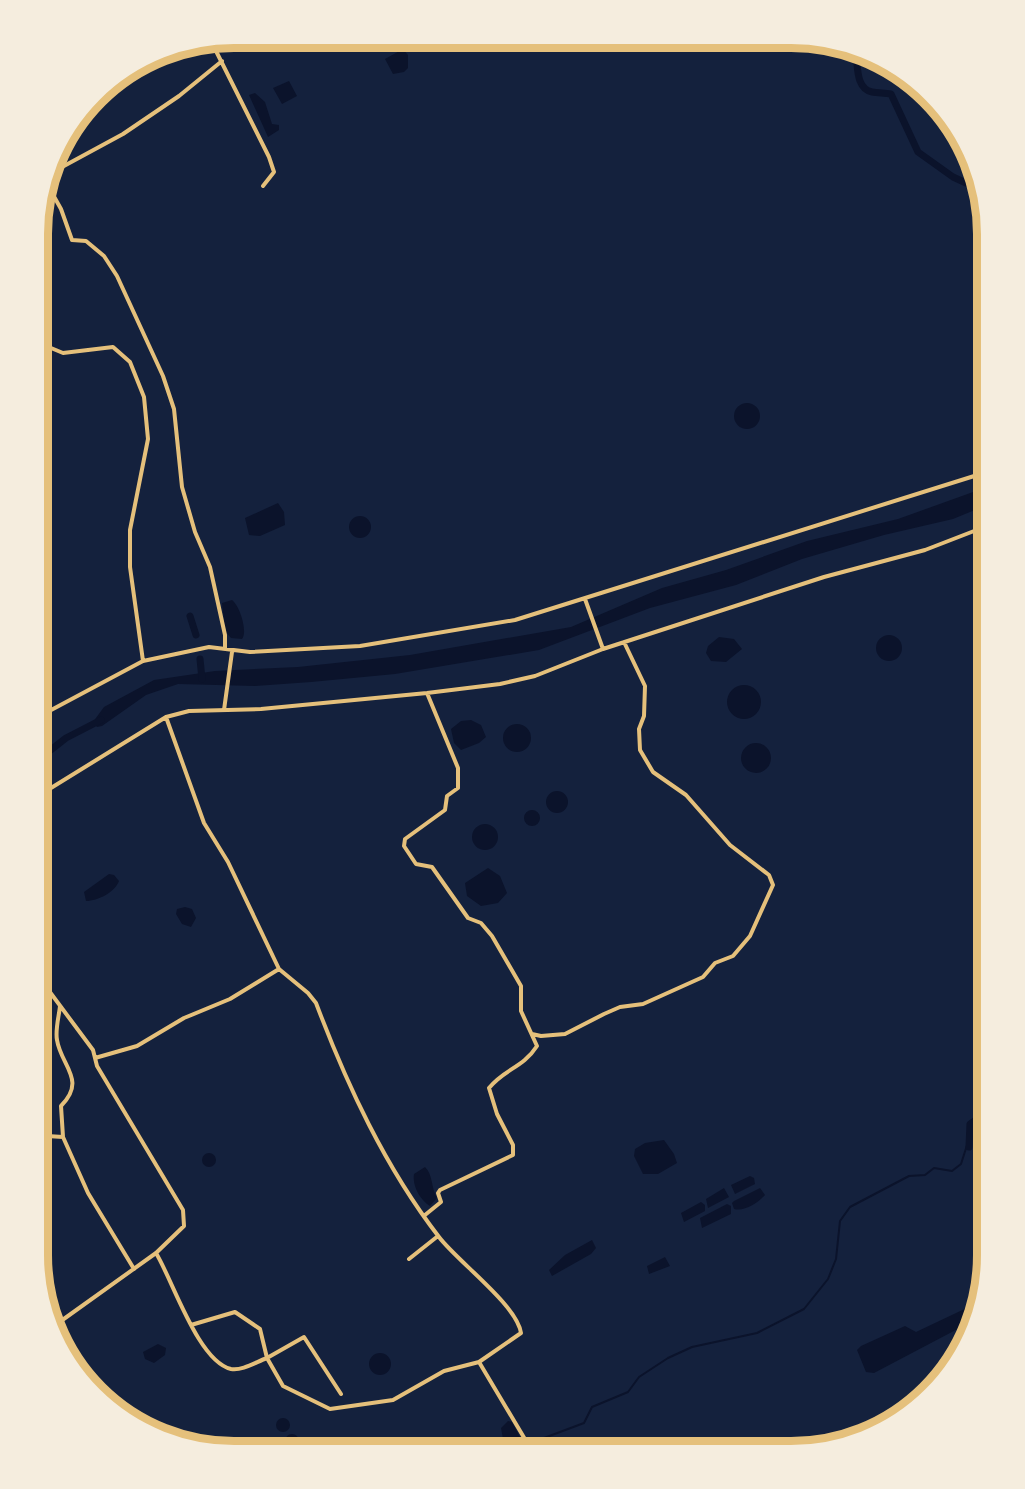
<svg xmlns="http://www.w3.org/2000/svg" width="1025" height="1489" font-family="Rubik,sans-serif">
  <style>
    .water { fill: #0b132b }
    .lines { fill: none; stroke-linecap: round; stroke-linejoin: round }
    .stream { stroke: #0b132b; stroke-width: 2 }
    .canal { stroke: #0b132b; stroke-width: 7 }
    .minor { stroke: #e5c07b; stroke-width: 4 }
    .rim { fill: none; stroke: #e5c07b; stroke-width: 8 }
  </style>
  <rect width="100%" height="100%" fill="#14213d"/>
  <path class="water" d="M403,49L408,55V68L404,72L393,74L385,59Z
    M289,81L297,96L282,104L273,88Z
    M255,93L265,102L272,124L279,125V130L268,137L249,95Z
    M63,142L70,156L60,166L55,162Z
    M734 416a13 13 0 1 1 26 0a13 13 0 1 1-26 0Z
    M987,487V505L953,519L884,535L802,559L736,585L650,608L539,650L395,674L311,682L255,686L178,684L146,695L102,726L97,727L93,722L104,707L154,680L215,671L298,667L410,655L571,627L662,588L726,570L807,541L898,519Z
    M278,503L284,512L285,525L260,536L249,535L245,518Z
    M349 527a11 11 0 1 1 22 0a11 11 0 1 1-22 0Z
    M232,600C240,606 248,632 242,639L231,638L225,631L222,603Z
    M876 648a13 13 0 1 1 26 0a13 13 0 1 1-26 0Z
    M719,637L734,639L742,649L726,662L711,661L706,653L708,646Z
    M727 702a17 17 0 1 1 34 0a17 17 0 1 1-34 0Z
    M471,720L481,725L486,737L479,743L461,750L454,743L451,729L461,721Z
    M503 738a14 14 0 1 1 28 0a14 14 0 1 1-28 0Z
    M741 758a15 15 0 1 1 30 0a15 15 0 1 1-30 0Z
    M546 802a11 11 0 1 1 22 0a11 11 0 1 1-22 0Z
    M524 818a8 8 0 1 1 16 0a8 8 0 1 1-16 0Z
    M472 837a13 13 0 1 1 26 0a13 13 0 1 1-26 0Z
    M488,868L500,876L507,893L498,903L481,906L467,896L465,883Z
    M109,874L114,875L119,881C115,892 98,901 86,901L84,892Z
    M185,907L192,909L196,918L191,927L182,924L176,914L177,909Z
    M664,1140L674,1154L677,1163L658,1174H643L634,1156L635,1149L645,1143Z
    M202 1160a7 7 0 1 1 14 0a7 7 0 1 1-14 0Z
    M425,1167C433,1174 431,1188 437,1198L430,1206C420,1200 412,1186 414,1174Z
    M750,1176L754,1178L755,1184L735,1194L731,1185Z
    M724,1188L729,1197L708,1208L706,1199Z
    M760,1188L765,1195C758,1203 744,1212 734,1209L732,1203L734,1201Z
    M701,1202L705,1205V1211L684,1222L681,1213Z
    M727,1204L731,1206V1214L702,1228L700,1218Z
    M592,1240L596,1248L591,1254L552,1276L549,1270L565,1255Z
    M665,1257L670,1266L649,1274L647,1266Z
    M975,1304L969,1323L874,1373L866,1372L857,1350L861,1346L905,1326L916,1332Z
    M158,1344L166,1348L165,1355L154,1363L145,1359L143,1352Z
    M369 1364a11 11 0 1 1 22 0a11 11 0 1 1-22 0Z
    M276 1425a7 7 0 1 1 14 0a7 7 0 1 1-14 0Z
    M508,1421L512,1422L521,1439L518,1445L508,1444L503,1439L501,1428Z
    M285 1441a7 7 0 1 1 14 0a7 7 0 1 1-14 0Z"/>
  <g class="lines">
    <path class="stream" d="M545,1451L542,1442L544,1438L584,1423L592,1407L628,1392L639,1377L668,1358L692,1347L757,1333L804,1309L828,1279L836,1259L840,1221L850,1207L909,1176L925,1175L934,1168L952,1171L961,1164L968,1142"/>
    <path class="canal" d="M856,55C858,67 856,89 872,92C878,93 884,93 891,94L918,152L953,177L977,188
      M190,616L196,635
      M200,659L202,679
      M38,760L66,738L101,720
      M969,1147L970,1124L987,1112"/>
    <path class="minor" d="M211,41L269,157L274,172L263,186
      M51,173L123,134L179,96L222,61
      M47,184L61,209L72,240L86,241L104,256L117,276L163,376L174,409L182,487L195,532L210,567L225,635V648
      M39,343L63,353L113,347L130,362L144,397L148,439L130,530V567L143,661
      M585,599L603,649
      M224,710L232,652
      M38,717L143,661L209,647L250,652L360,646L515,620L987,472
      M38,796L166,717L189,711L261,709L427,693L500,684L535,676L603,649L824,577L925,550L987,526
      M38,976L93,1050L97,1066L183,1210L184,1226L156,1253L54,1326
      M60,1006C59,1016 55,1030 57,1040C61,1066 87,1080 61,1106L63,1137L88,1193L134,1269
      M532,1034L541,1036L565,1034L604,1014L620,1007L643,1004L703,977L715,963L733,956L750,936L773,885L769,875L730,845L686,795L653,772L640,750L639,729L644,716L645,686L624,642
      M95,1058L137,1046L184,1018L230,999L279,969
      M38,1131L47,1136L63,1137
      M425,1215L441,1202L438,1193L440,1190L513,1155V1145L497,1114L489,1088C504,1069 523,1068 537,1046L521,1011V986L492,936L481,923L468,918L432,867L416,864L404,846L405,839L445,810L447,796L458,788V768L427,693
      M156,1253C173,1281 198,1361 231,1369C242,1371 256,1362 267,1358L283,1386L330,1409L393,1400L444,1371L479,1362L521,1333C517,1305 457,1261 439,1237C385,1167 347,1085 316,1003L308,993L279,969L228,862L204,823L166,717
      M409,1259L438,1236
      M191,1325L235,1312L260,1329L267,1358L304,1337L341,1394
      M479,1362L532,1451"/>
  </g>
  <path d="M0 0H1025V1489H0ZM234 48H791A186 186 0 0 1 977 234V1255A186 186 0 0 1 791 1441H234A186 186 0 0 1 48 1255V234A186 186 0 0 1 234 48Z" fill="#f5edde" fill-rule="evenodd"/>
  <path class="rim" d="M234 48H791A186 186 0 0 1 977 234V1255A186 186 0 0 1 791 1441H234A186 186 0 0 1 48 1255V234A186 186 0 0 1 234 48Z"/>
</svg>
